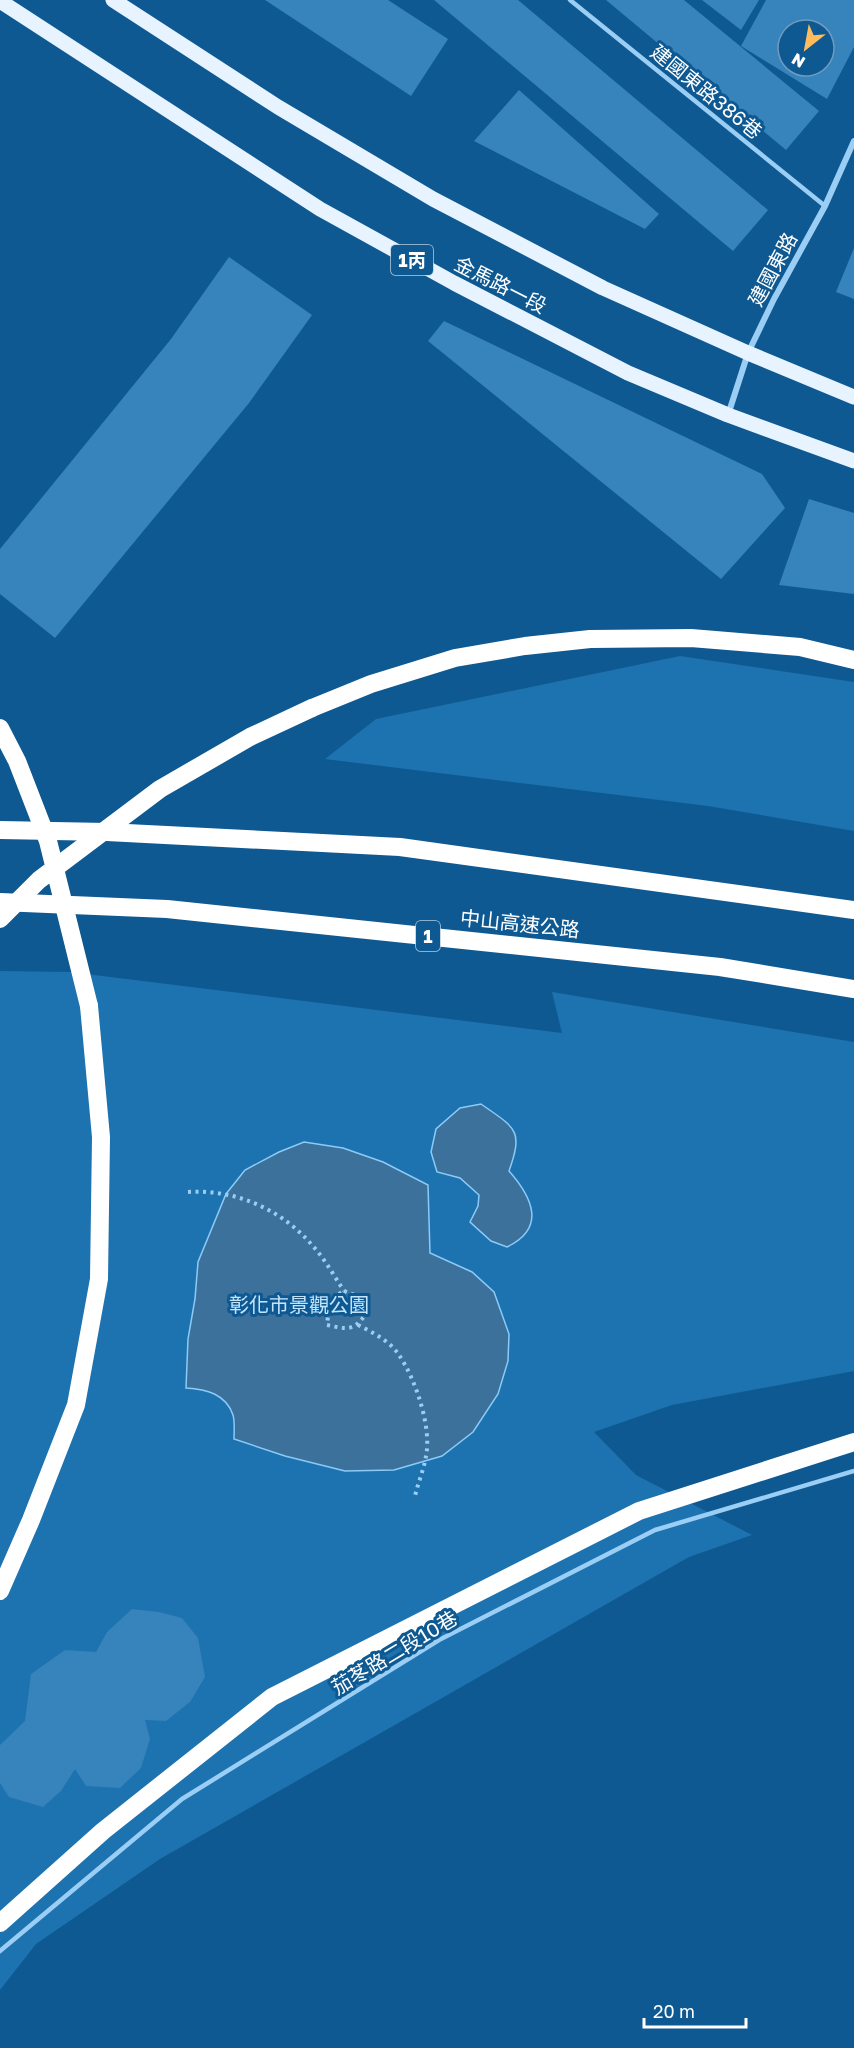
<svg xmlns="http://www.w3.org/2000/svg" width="854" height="2048" font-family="'Golos Text','Noto Sans TC',sans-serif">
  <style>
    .green { fill: #1d72b0 }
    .water { fill: #3b719b; stroke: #8ccbf8; stroke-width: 1.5 }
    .building { fill: #3783bb; fill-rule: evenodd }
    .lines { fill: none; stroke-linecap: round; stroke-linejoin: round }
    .path { stroke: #9acef4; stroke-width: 4; stroke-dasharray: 3 4.5; stroke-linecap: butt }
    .service { stroke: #9acef4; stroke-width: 4.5 }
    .minor { stroke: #9acef4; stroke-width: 6 }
    .primary { stroke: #e7f3ff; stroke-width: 15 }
    .motorway { stroke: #fff; stroke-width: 18 }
    .motorway-bridge { stroke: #fff; stroke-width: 18 }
    .labels { text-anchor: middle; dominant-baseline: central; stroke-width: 6; stroke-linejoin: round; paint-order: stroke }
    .shield { fill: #0f5992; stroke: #b7cdde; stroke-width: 1.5 }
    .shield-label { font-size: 18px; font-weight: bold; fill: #fff }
    .street-label { font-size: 20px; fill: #fff; stroke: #0f5992 }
    .park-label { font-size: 20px; fill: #c2e5fe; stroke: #0f5992 }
  </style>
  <rect width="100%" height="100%" fill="#0f5992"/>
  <path class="green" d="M680,656L854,682V831L708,806L325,759L376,719Z
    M0,971L70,972L562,1033L552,992L854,1042V1371L672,1405L594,1432L636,1475L752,1535L689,1557L160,1859L36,1944L0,1990Z"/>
  <path class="water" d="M481,1104C515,1128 524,1129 509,1171C532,1197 547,1228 507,1247L491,1241L470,1222L478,1206L479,1195L460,1178L437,1172L431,1152L436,1129L460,1108Z
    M304,1142L343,1148L383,1162L428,1185L430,1253L472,1272L494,1292L509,1334L508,1361L498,1394L473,1432L442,1456L394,1470L345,1471L285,1456L234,1439C234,1432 235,1422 233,1415C226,1394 206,1389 186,1388L188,1339L195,1299L198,1262L226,1194L245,1170L279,1152Z"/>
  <path class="building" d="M265,0H388L448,39L411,96Z
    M434,0H518L768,210L733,251Z
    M606,0H684L819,111L786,150Z
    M702,0H759L741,30Z
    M766,0H854V47L827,99L741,46ZM788,30H824V66H788Z
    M519,90L659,214L645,229L474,141Z
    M854,248V299L836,292Z
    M229,257L312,315L249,403L55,638L0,594V549L171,339Z
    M444,321L762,474L785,508L721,579L428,341Z
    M809,499L854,513V594L779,585Z
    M132,1609L159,1612L182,1618L198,1638L205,1677L190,1702L166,1721L145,1720L150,1739L141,1768L120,1788L86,1786L75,1769L61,1791L43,1807L9,1797L0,1783V1745L25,1721L31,1674L65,1650L96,1652L107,1632Z"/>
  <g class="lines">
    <path class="path" d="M188,1192C235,1189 281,1209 312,1245C325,1259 334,1276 344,1291
      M344,1291L355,1295L357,1305L365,1315C353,1332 346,1329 327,1325C329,1308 328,1300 344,1291Z
      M358,1325C372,1332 390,1341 399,1355C415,1378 432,1427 426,1456C424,1469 418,1483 415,1496"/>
    <path class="service" d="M570,0L825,206
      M0,1951L182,1799L439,1640L655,1530L854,1471"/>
    <path class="minor" d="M728,415L748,353L774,299L825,206L854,141"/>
    <path class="primary" d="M113,0L278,107L433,199L603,288L748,353L854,397
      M0,1L320,209L454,283L628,373L728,415L854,461"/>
    <path class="motorway" d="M312,708L371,684L455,658L525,646L590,639L691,638L800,647L854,660
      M0,830L107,832L400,847L854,910
      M0,902L167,909L720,967L854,989
      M0,1591L31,1520L76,1405L99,1279L101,1137L89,1006
      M0,1923L103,1831L272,1697L639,1511L854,1442"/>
    <path class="motorway-bridge" d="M0,728L17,761L48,841L89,1006
      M0,919L39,880L160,789L250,737L312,708"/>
  </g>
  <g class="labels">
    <g class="shield">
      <rect x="391" y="245" width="42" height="30" rx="4.5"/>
      <rect x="416" y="921" width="24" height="30" rx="4.5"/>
    </g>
    <g class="shield-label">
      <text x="412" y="260">1丙</text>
      <text x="428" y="936">1</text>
    </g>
    <g class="street-label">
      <text transform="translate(707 91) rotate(39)">建國東路386巷</text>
      <text transform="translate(772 269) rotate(-62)">建國東路</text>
      <text transform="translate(501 284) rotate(27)">金馬路一段</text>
      <text transform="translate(520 923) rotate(6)">中山高速公路</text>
      <text transform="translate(394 1652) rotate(-31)">茄苳路二段10巷</text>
    </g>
    <g class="park-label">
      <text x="299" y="1304">彰化市景觀公園</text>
    </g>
  </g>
  <g transform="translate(806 48) rotate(211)"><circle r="28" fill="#0f5992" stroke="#6f9bbe" stroke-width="1.5"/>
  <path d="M0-4.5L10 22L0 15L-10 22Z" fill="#ffbc5d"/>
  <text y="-9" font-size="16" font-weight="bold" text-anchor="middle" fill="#ffffff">N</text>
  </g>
  <path d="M644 2018v9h102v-9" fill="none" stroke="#ffffff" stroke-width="3"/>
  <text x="653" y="2018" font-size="18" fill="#ffffff" stroke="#0f5992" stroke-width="4.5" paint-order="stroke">20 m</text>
</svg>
